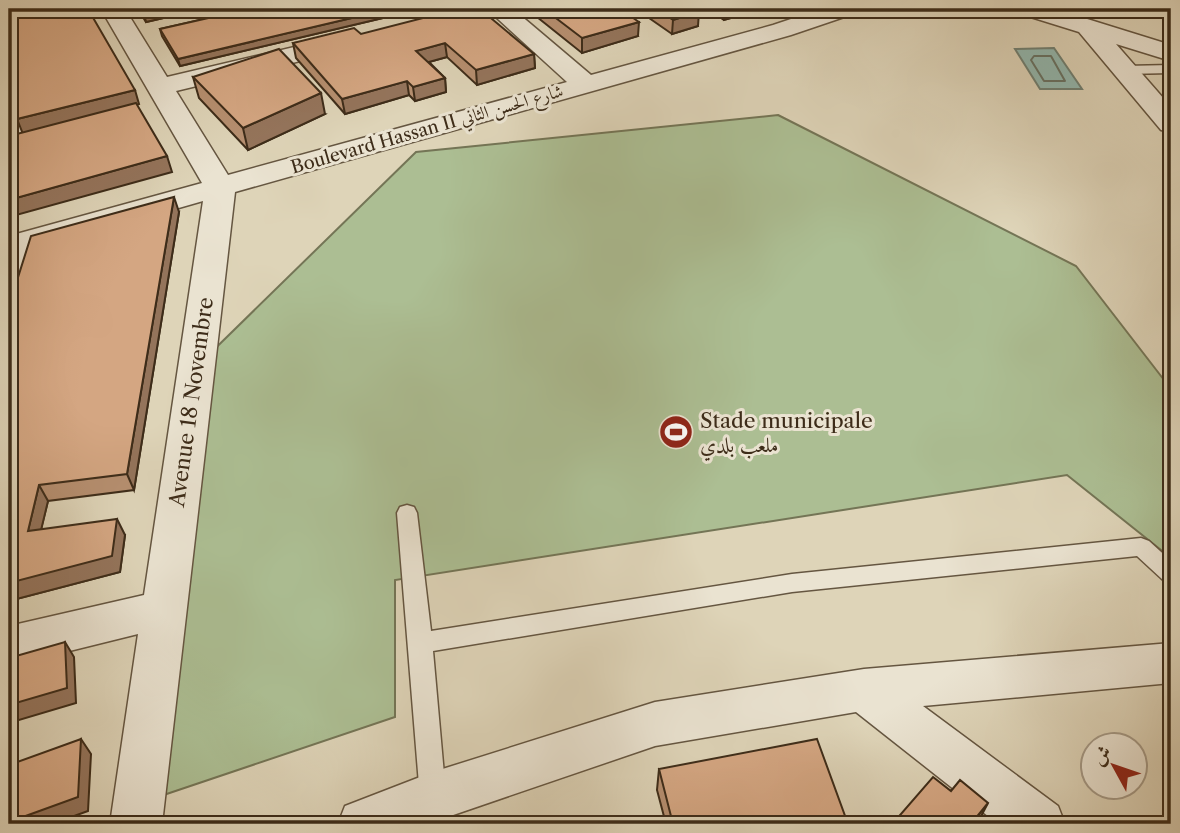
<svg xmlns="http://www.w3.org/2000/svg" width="1180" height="833" font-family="'Libre Caslon Text',Amiri,serif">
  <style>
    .green { fill: #acbe93; stroke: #747556; stroke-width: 2 }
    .water { fill: #93b8af; stroke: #718073; stroke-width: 2 }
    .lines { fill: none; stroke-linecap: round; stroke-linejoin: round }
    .shore { stroke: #687264; stroke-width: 2 }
    .lane-casing { stroke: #655641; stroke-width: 3 }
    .street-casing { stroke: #655641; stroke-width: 3 }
    .lane { fill: #eae3d1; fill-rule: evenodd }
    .street { fill: #eae3d1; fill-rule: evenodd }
    .wall { fill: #b68f70; stroke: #3d2c19; stroke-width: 2 }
    .shaded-wall { fill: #94745b; stroke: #3d2c19; stroke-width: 2 }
    .building { fill: #d4a682; stroke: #3d2c19; stroke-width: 2 }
    .labels { text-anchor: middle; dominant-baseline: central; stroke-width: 6; stroke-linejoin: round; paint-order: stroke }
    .far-street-label { font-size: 18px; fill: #3d2c19; stroke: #eae3d1 }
    .street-label { font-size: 21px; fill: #3d2c19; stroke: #eae3d1 }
    .poi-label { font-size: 21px; fill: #3d2c19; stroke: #eae3d1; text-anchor: start }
  </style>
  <rect width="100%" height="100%" fill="#ded4b8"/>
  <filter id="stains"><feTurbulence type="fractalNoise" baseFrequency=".00286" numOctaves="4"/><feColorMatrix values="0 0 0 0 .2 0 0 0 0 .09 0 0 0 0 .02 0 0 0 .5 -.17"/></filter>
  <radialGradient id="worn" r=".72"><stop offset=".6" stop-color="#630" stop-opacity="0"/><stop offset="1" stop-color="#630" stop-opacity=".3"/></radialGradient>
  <path class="green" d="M778,115L1076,266L1171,389V558L1067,475L395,580V717L131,806L188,375L416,152Z"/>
  <path class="water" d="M1054,48L1082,89H1040L1015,49Z"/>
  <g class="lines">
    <path class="shore" d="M1034,56H1051L1065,81H1044L1031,60Z"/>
    <g class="lane-casing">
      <path id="lane" d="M1171,65V73L1125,74L1118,70L1125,66Z
        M407,505L414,507L417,513L431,631L792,574L1141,538L1149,541L1171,561V583L1163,580L1137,556L792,592L433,651L446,797L442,806L433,809L424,806L420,797L397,513L400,507Z"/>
    </g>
    <g class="street-casing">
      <path id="street" d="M101,9H125L167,77L345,35L354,38L358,43L354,48L176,91L228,175L567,82L487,9H513L591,75L773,25L821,9H856L853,14L791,35L235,192L162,824H110L138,634L9,666V626L144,595L203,201L43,247L26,301L21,309L9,312V236L202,183Z
        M1018,9H1055L1171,45V61L1116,44L1171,107V132L1161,130L1079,32L1021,14Z
        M9,115L19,118L30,144L25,150L9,151Z
        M1171,643V683L923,706L1058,806L1065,824H998L856,712L655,746L427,824H338L345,806L433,772L655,702L864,669Z"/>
    </g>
    <use href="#lane" class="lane"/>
    <use href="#street" class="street"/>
  </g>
  <path class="wall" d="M138,9H202L146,22Z
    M248,9H421L180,66L162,36L160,29Z
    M527,9H620L638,36L582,53Z
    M639,9H694L698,26L672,34L639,11Z
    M707,9H763L724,20Z
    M361,34L534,54L535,68L477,85L447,57L429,62L445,78L446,92L415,101L409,95L345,114L296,58L293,43Z
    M193,77L325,114L248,150L199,98Z
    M179,212L134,490L48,501L41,529L125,535L120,572L9,601V306Z
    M659,769L848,824H666L657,790Z"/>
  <path class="shaded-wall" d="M169,9H202L146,22L144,14Z
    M390,9H421L180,66L178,59Z
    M725,9H763L724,20Z
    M699,12L698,26L672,34L673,20Z
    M639,22L638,36L582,53V38Z
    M445,43L447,57L418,65L416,51Z
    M534,54L535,68L477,85L476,70Z
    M445,78L446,92L415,101L413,87Z
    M407,81L409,95L345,114L342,99Z
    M135,90L139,104L23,134L17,119Z
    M321,93L325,114L248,150L243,128Z
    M167,156L172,172L9,217V200Z
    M174,197L179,212L134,490L127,474Z
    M39,485L48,501L37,547L28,531Z
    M117,519L125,535L120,572L9,601V583Z
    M65,642L74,657L76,703L9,723V705Z
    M81,739L91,754L88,811L52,824H9V822Z
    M988,803L977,824H971Z"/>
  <path class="building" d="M9,9H88L135,90L17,119L9,99Z
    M140,9H169L144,14Z
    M248,9H390L178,59L160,29Z
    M458,9H480L534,54L476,70L445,43L416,51L445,78L413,87L407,81L342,99L293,43L354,28L361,34Z
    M544,9H620L639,22L582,38Z
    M657,9H694L699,12L673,20Z
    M279,49L321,93L243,128L193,77Z
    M136,103L167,156L9,200V136Z
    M174,197L127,474L39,485L28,531L117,519L112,556L9,583V306L31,236Z
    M65,642L67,688L9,705V658Z
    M81,739L78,797L9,822V765Z
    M817,739L848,824H673L659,769Z
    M933,777L951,791L960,780L988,803L971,824H897L894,822Z"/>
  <defs>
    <g id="stadium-disc" transform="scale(1.75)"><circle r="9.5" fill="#8f2418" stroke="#eae3d1"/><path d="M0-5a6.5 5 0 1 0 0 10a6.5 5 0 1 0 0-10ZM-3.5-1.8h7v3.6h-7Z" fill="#fff"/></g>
  </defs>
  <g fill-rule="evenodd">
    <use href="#stadium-disc" x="676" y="432"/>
  </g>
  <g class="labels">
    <g class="far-street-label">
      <text transform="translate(427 129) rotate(-16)">Boulevard Hassan II شارع الحسن الثاني</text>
    </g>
    <g class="street-label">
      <text transform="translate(191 402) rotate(-82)">Avenue 18 Novembre</text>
    </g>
    <g class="poi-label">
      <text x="700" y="420">Stade municipale<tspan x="700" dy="24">ملعب بلدي</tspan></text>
    </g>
  </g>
  <rect width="1180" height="833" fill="none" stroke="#ded4b8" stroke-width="35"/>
  <rect x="10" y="10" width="1159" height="812" fill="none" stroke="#3d2c19" stroke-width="3.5"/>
  <rect x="18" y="18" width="1145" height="798" fill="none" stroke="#3d2c19" stroke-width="2"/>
  <g transform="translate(1114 766) rotate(310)"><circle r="33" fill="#eae3d1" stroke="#a59a87" stroke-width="2"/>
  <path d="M0-5L12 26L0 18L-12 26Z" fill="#8f2418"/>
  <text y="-10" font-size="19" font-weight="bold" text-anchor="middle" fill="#3d2c19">ش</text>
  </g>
  <rect width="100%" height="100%" filter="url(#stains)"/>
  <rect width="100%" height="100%" fill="url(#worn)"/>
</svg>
